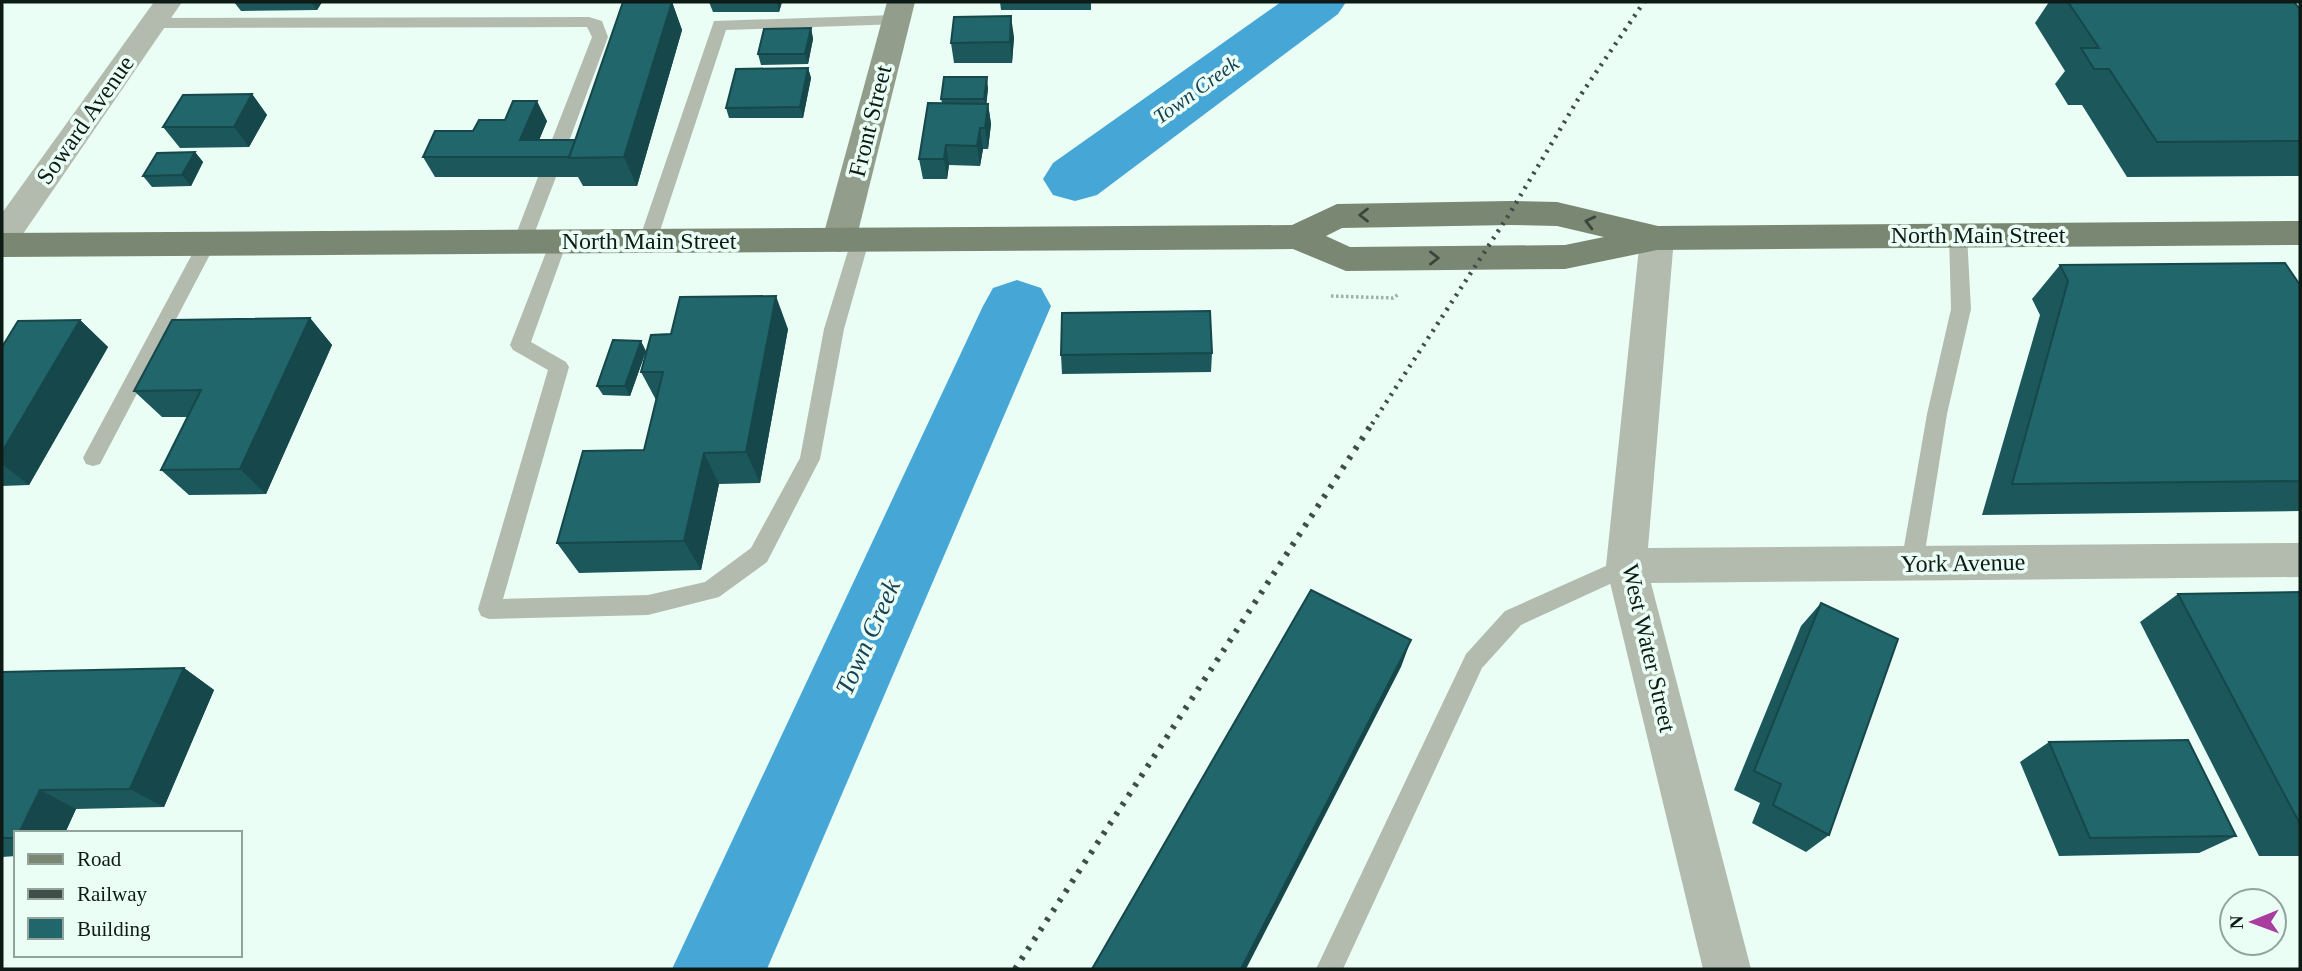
<svg xmlns="http://www.w3.org/2000/svg" width="2302" height="971" font-family="'Times New Roman',serif">
  <style>
    .lines { fill: none; stroke-linecap: round; stroke-linejoin: round }
    .river { fill: #46a7d6; fill-rule: evenodd }
    .path { stroke: #9fb1a9; stroke-width: 3.5; stroke-dasharray: 2.5 2.5; stroke-linecap: butt }
    .lane { fill: #b3bbaf; fill-rule: evenodd }
    .street { fill: #b3bbaf; fill-rule: evenodd }
    .secondary { fill: #929d8c; fill-rule: evenodd }
    .primary { fill: #7a8773; fill-rule: evenodd }
    .rail-far1 { stroke: #3f4e48; stroke-width: 4.5; stroke-dasharray: 2.5 6; stroke-linecap: butt }
    .rail { stroke: #3f4e48; stroke-width: 6; stroke-dasharray: 3.5 8; stroke-linecap: butt }
    .wall { fill: #1c585b }
    .shaded-wall { fill: #16474a }
    .building { fill: #20666a; stroke: #16474a; stroke-width: 2 }
    .oneway { stroke: #39463b }
    .labels { text-anchor: middle; dominant-baseline: central; stroke-width: 7; stroke-linejoin: round; paint-order: stroke }
    .far-water-label { font-size: 21px; font-style: italic; fill: #184155; stroke: #eafef5 }
    .street-label { font-size: 24px; fill: #0d1a15; stroke: #eafef5 }
    .water-label { font-size: 26px; font-style: italic; fill: #184155; stroke: #eafef5 }
  </style>
  <rect width="100%" height="100%" fill="#eafef5"/>
  <g class="lines">
    <path class="river" d="M1281,2H1346L1338,14L1097,195L1075,201L1053,195L1043,179L1053,163Z
      M1017,280L1041,288L1051,306L767,969H672L983,306L993,288Z"/>
    <path class="path" d="M1331,296L1393,298L1399,294"/>
    <path class="lane" d="M895,15L903,20L901,24L726,30L657,240L654,245H642L639,240L714,21Z
      M589,17L602,21L608,37L562,160L553,166L544,160L592,37L587,27L154,28L146,23L154,18Z
      M547,171L556,177L531,242L528,247H516L513,242L538,177Z
      M1958,228L1964,230L1967,235L1971,309L1947,414L1923,564L1920,571L1912,573L1904,571L1901,564L1927,414L1951,309L1949,235L1952,230Z
      M860,234L866,236L869,241L844,329L820,459L767,562L719,597L648,615L489,619L481,616L478,609L548,370L513,350L510,345L552,237H564L567,242L531,342L566,362L569,367L503,599L648,595L705,582L751,548L800,458L824,329L851,241L854,236Z
      M206,238L212,240L215,245L100,464L93,466L86,464L83,458L86,452L197,245L200,240Z
      M1626,557L1634,559L1637,566L1634,573L1521,625L1482,668L1343,969H1316L1466,654L1505,611Z"/>
    <path class="street" d="M154,2H182L14,247L2,250V213Z
      M1657,226L1669,229L1674,238L1648,548L2300,543V577L1651,583L1751,969H1703L1606,566L1640,238L1645,229Z"/>
    <path class="secondary" d="M887,2H915L856,240L851,249L839,252L827,249L822,240Z"/>
    <path class="primary" d="M1510,201L1557,202L1658,226L2300,221V245L1657,250L1565,269L1346,271L1293,249L2,257V233L1292,225L1337,204ZM1510,225L1557,226L1604,237L1565,245L1350,247L1326,236L1342,228Z"/>
    <path class="rail-far1" d="M1372,424L1510,213L1580,96L1644,2"/>
    <path class="rail" d="M1015,969L1373,422"/>
  </g>
  <path class="wall" d="M234,2H322L317,10L241,11Z
    M672,2L682,30L637,186H583L578,177H435L423,157L473,131L547,121L539,140H575Z
    M709,2H782L779,12H713Z
    M1000,2H1091V10H1001Z
    M2049,2H2294L2300,9V176L2127,177L2082,105H2068L2055,84L2065,71L2035,23Z
    M811,28L813,39L808,64L761,65L758,54Z
    M1014,37L1012,63H954L951,43Z
    M808,68L811,78L803,118H729L726,108Z
    M988,88L986,104H988L991,124L988,149H983L980,166L949,165L947,179H923L919,159L942,103L941,99Z
    M252,94L267,115L249,147L180,148L163,127Z
    M195,152L203,162L191,186L152,187L143,176Z
    M2060,265L2300,285V511L1982,515L2040,315L2032,299Z
    M310,318L332,345L266,494L189,495L161,470L188,417H162L134,391Z
    M80,320L108,347L29,485L2,486V347Z
    M788,329L760,483L719,484L701,570L579,573L557,543L644,450L656,400L641,372Z
    M646,351L630,396L603,395L597,386Z
    M1212,353L1211,372L1062,374L1061,355Z
    M2300,592V856H2259L2140,622L2178,594Z
    M1821,603L1829,835L1806,852L1752,823L1760,803L1734,790L1801,626Z
    M184,668L214,690L164,807L76,809L65,833H16V856L2,857V672Z
    M2049,742L2236,836L2199,853L2059,856L2020,762Z"/>
  <path class="shaded-wall" d="M311,2H322L317,10Z
    M672,2L682,30L637,186L624,157Z
    M777,2H782L779,12Z
    M1011,16L1014,37L1012,63L1010,42Z
    M811,28L813,39L808,64L805,54Z
    M808,68L811,78L803,118L800,107Z
    M987,77L988,88L986,109L984,99Z
    M252,94L267,115L249,147L234,127Z
    M537,101L547,121L532,157L520,140Z
    M988,104L991,124L988,149L985,128Z
    M980,128L983,149L980,166L977,146Z
    M946,145L949,165L947,179L944,159Z
    M195,152L203,162L191,186L182,175Z
    M776,296L788,329L760,483L746,452Z
    M310,318L332,345L266,494L240,469Z
    M80,320L108,347L29,485L2,464V452Z
    M641,341L646,351L630,396L625,386Z
    M704,453L719,484L701,570L684,541Z
    M1411,640L1401,667L1246,969H1241Z
    M184,668L214,690L164,807L130,789Z
    M40,790L76,809L65,833H19Z"/>
  <path class="building" d="M623,2H672L624,157L569,158Z
    M2068,2H2294L2300,9V141L2157,142L2109,69H2094L2081,48H2099Z
    M1011,16L1010,42L951,43L954,17Z
    M811,28L805,54H758L764,29Z
    M808,68L800,107L726,108L736,69Z
    M944,77H987L984,99H941Z
    M252,94L234,127H163L183,95Z
    M513,101H537L520,140H575L569,157H423L435,131H473L479,120H505Z
    M928,103L988,104L985,128H980L977,146L946,145L944,159H919Z
    M195,152L182,175L143,176L157,153Z
    M2285,263L2300,285V481L2012,484L2068,281L2060,265Z
    M776,296L746,452L704,453L684,541L557,543L583,451L644,450L663,372H641L651,335L671,334L680,297Z
    M1210,311L1212,353L1061,355L1062,313Z
    M310,318L240,469L161,470L201,390L134,391L172,320Z
    M80,320L2,452V347L18,321Z
    M613,340L641,341L625,386H597Z
    M1311,590L1411,640L1241,969H1092Z
    M2300,592V824L2178,594Z
    M1821,603L1898,639L1829,835L1773,805L1781,784L1754,771Z
    M184,668L130,789L40,790L19,833H16V838H2V672Z
    M2188,740L2236,836L2090,838L2049,742Z"/>
  <defs><path id="oneway-chevron" d="M-2-3.5L2.5 0L-2 3.5" fill="none" stroke-width="1.6" stroke-linecap="round" stroke-linejoin="round" transform="scale(1.75)"/></defs>
  <g class="oneway">
    <use href="#oneway-chevron" transform="translate(1364 215) rotate(180)"/>
    <use href="#oneway-chevron" transform="translate(1590 222) rotate(-166)"/>
    <use href="#oneway-chevron" transform="translate(1434 258)"/>
  </g>
  <g class="labels">
    <g class="far-water-label">
      <text transform="translate(1196 90) rotate(-36)">Town Creek</text>
    </g>
    <g class="street-label">
      <text transform="translate(85 120) rotate(-55)">Soward Avenue</text>
      <text transform="translate(870 121) rotate(-76)">Front Street</text>
      <text x="1978" y="235">North Main Street</text>
      <text x="649" y="241">North Main Street</text>
      <text transform="translate(1963 563) rotate(-1)">York Avenue</text>
      <text transform="translate(1649 648) rotate(77)">West Water Street</text>
    </g>
    <g class="water-label">
      <text transform="translate(868 637) rotate(-66)">Town Creek</text>
    </g>
  </g>
  <rect width="2302" height="971" fill="none" stroke="#0d1a15" stroke-width="7"/>
  <rect x="14" y="831" width="228" height="126" fill="#eafef5" stroke="#92a39b" stroke-width="2"/>
  <rect x="28" y="854" width="35" height="10" fill="#7a8773" stroke="#92a39b" stroke-width="2"/>
  <text x="77" y="866" font-size="21" fill="#0d1a15">Road</text>
  <rect x="28" y="889" width="35" height="10" fill="#3f4e48" stroke="#92a39b" stroke-width="2"/>
  <text x="77" y="901" font-size="21" fill="#0d1a15">Railway</text>
  <rect x="28" y="918" width="35" height="21" fill="#20666a" stroke="#92a39b" stroke-width="2"/>
  <text x="77" y="936" font-size="21" fill="#0d1a15">Building</text>
  <g transform="translate(2253 922) rotate(269)"><circle r="33" fill="#eafef5" stroke="#92a39b" stroke-width="2"/>
  <path d="M0-5L12 26L0 18L-12 26Z" fill="#a93d9e"/>
  <text y="-10" font-size="19" font-weight="bold" text-anchor="middle" fill="#0d1a15">N</text>
  </g>
</svg>
